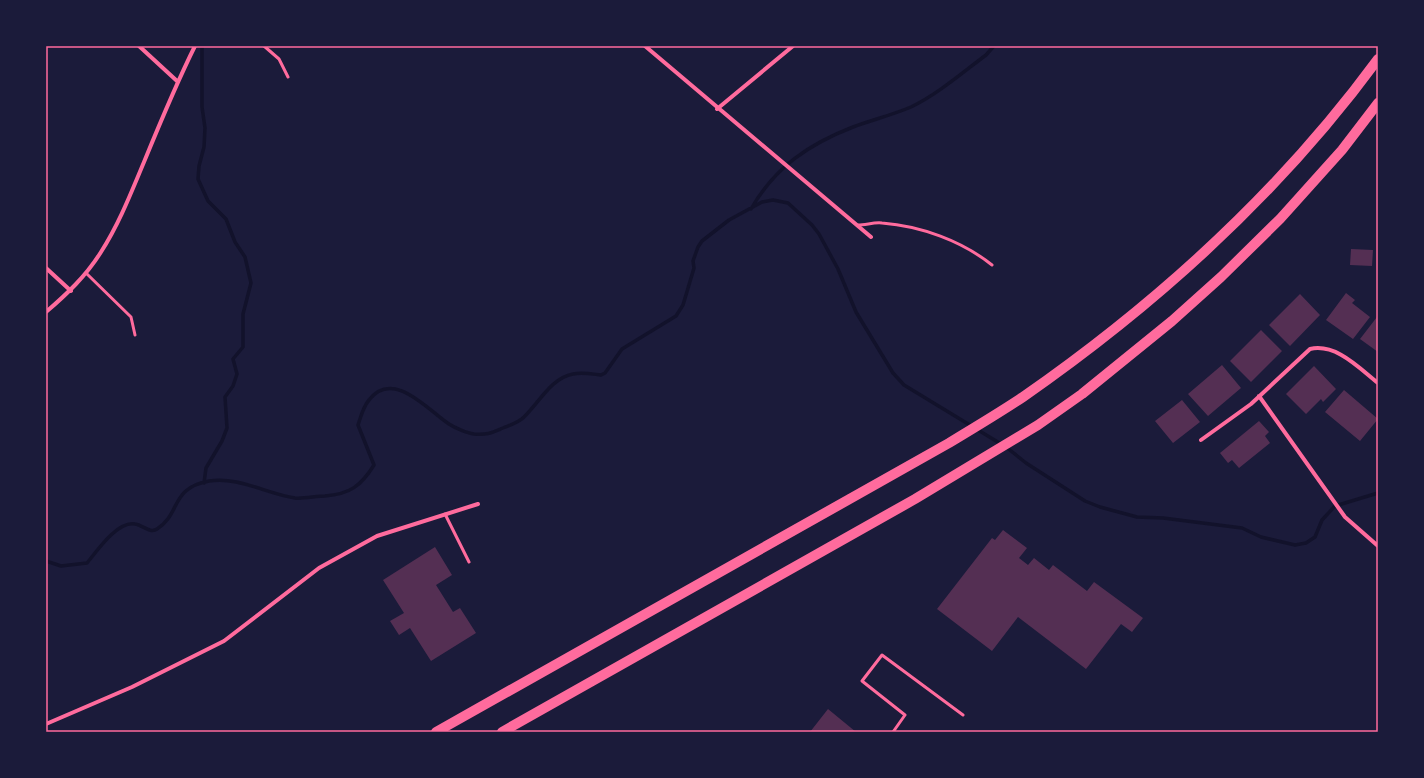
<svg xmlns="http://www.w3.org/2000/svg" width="1424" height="778" font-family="Roboto,sans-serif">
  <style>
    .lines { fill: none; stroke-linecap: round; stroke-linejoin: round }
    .stream { stroke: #12122b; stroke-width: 3.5 }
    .building { fill: #542f53 }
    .service { stroke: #ff6b9d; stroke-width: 3 }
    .minor { stroke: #ff6b9d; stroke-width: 4 }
    .motorway { stroke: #ff6b9d; stroke-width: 10 }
    .neatline { fill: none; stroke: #ff6b9d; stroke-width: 1.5 }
  </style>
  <rect width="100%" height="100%" fill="#1b1b3a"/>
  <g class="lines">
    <path class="stream" d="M202,46V107L205,128L204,147L199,166L198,179L208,201L226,219L235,242L245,257L251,283L243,314V347L233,359L237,374L233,386L225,397L227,428L222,441L206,468L204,483
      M751,209C775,167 809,144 853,127C872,120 892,115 911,107C938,94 962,73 986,55L994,46
      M46,561L61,566L87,563C97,551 117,521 135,524C143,525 150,534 157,529C181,514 170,488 209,481C238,476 267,494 295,498C304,499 316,496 325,496C350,494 361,486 374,465L358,425C361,416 363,407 369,400C393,368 429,411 449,424C455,428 467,433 474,434C488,435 491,433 503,428C510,425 518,423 524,417C539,403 551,378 573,374C582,372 592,374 601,375L605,373L622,349L676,316L683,305L694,268L693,261L698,247L702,241L729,220L762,202L773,200L788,203L812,225L819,234L838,269L856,312L893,373L904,385L1006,447L1026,463L1085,501L1100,507L1137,517L1163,518L1242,528L1261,537L1295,545L1306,543L1315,537L1322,520L1335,506L1378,493"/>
  </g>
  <path class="building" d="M1351,249L1373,250L1372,266L1350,265Z
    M1346,293L1355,300L1352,303L1370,317L1353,339L1326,320Z
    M1300,294L1320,315L1290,346L1269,325Z
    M1377,317L1378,318V352L1360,339Z
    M1261,330L1282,351L1251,382L1230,361Z
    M1222,365L1241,388L1208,416L1188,394Z
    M1314,366L1336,389L1323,402L1321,399L1306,414L1286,394Z
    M1344,390L1378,419L1360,441L1325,412Z
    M1182,400L1200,422L1173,443L1155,421Z
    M1259,421L1269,432L1265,436L1270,443L1239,468L1232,460L1228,463L1220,453Z
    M1003,530L1027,548L1019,558L1028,565L1034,558L1049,570L1053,565L1087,591L1094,582L1143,618L1132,632L1121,624L1086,669L1018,617L992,651L937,609L992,538L995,540Z
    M435,547L452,575L436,585L453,612L460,608L476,633L431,661L410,628L399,635L390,621L404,613L383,580Z
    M828,709L856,732H810Z"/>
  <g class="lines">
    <path class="service" d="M264,46L279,59L288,77
      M858,225C866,225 874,222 882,223C921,226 962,241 992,265
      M86,273L131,317L135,335
      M445,514L469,562
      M893,732L905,715L862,681L882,655L963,715"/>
    <path class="minor" d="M139,46L177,81
      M645,46L871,237
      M717,109L793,46
      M46,268L71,291
      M46,312C67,294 86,276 101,252C119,224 131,193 144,162C160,123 176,84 195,46
      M1259,396L1345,517L1378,546
      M1201,440L1251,404L1310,349C1336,343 1359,368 1378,383
      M46,724L132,687L224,641L319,568L377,536L478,504"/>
    <path class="motorway" d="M436,732L949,443C974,428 999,413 1023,397C1158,303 1281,191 1378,59
      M502,732L915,499L1038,425L1082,394L1172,321L1221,277L1280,219L1342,150L1378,103"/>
  </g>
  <rect width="1424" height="778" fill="none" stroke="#1b1b3a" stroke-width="94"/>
  <rect x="47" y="47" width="1330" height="684" class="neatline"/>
</svg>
